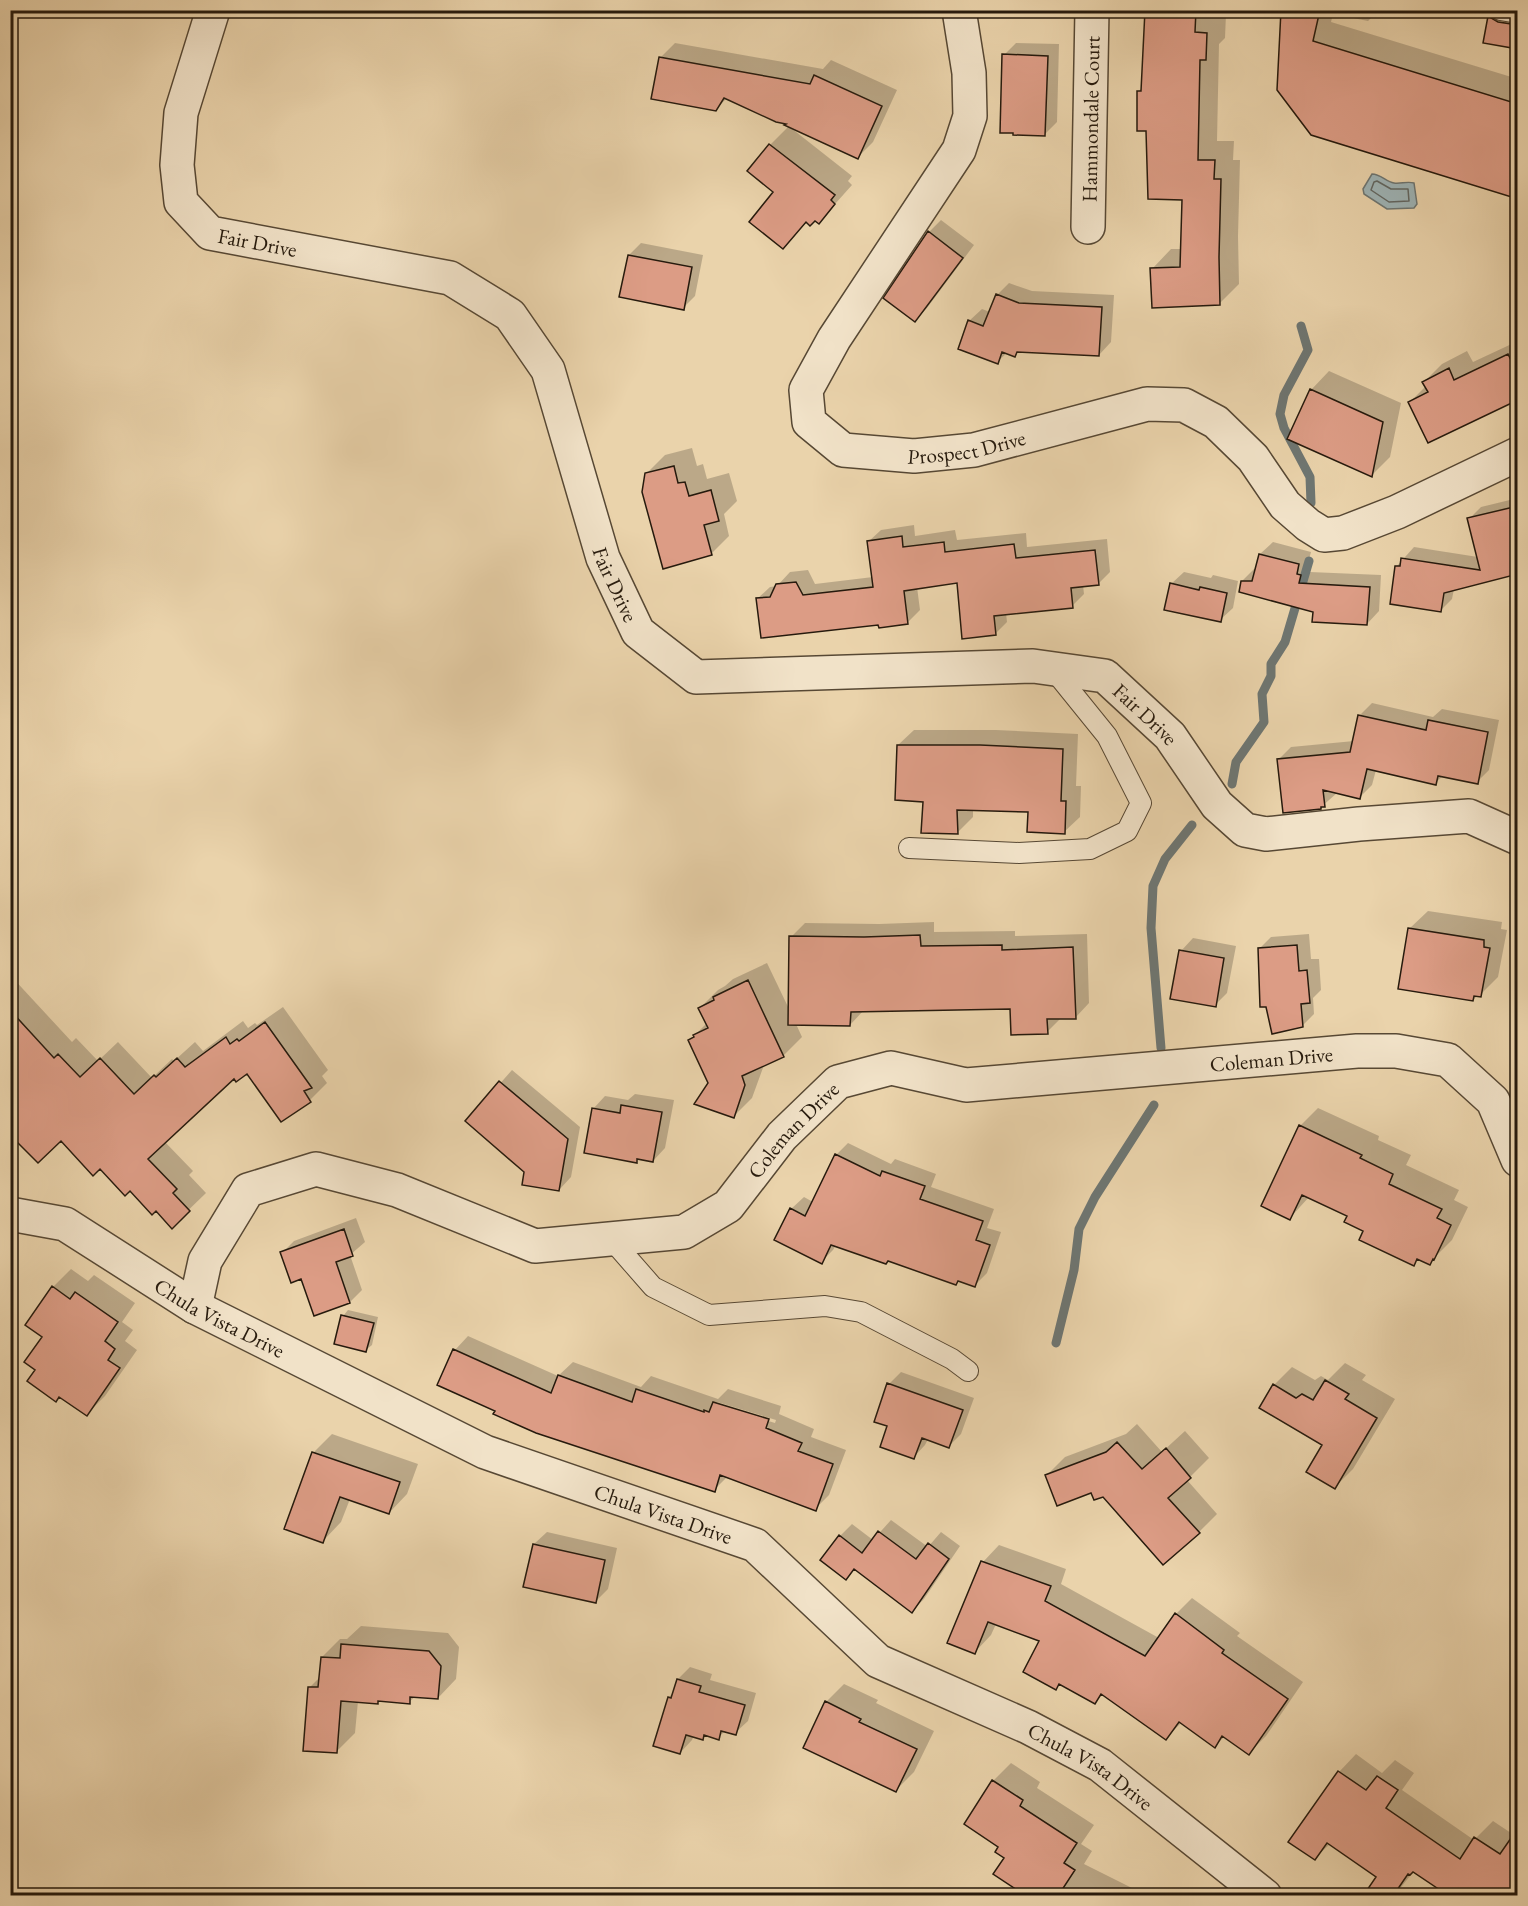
<svg xmlns="http://www.w3.org/2000/svg" width="1528" height="1906" font-family="'EB Garamond',serif">
  <style>
    .water { fill: #9eb4b6; stroke: #6e7672; stroke-width: 1.5 }
    .shadow { fill: #0003; fill-rule: evenodd }
    .lines { fill: none; stroke-linecap: round; stroke-linejoin: round }
    .shore { stroke: #626762; stroke-width: 1.5 }
    .stream { stroke: #6e7672; stroke-width: 9 }
    .building { fill: #dc9c85; stroke: #261a0d; stroke-width: 1.5 }
    .lane-casing { stroke: #574834; stroke-width: 22 }
    .street-casing { stroke: #574834; stroke-width: 36 }
    .lane { stroke: #f1e2c8; stroke-width: 20 }
    .street { stroke: #f1e2c8; stroke-width: 33 }
    .labels { text-anchor: middle; dominant-baseline: central; stroke-width: 6; stroke-linejoin: round; paint-order: stroke }
    .street-label { font-size: 21px; fill: #261a0d; stroke: #f1e2c8 }
  </style>
  <rect width="100%" height="100%" fill="#ead3ab"/>
  <filter id="stains"><feTurbulence type="fractalNoise" baseFrequency=".00333" numOctaves="4"/><feColorMatrix values="0 0 0 0 .2 0 0 0 0 .09 0 0 0 0 .02 0 0 0 .5 -.17"/></filter>
  <radialGradient id="worn" r=".72"><stop offset=".6" stop-color="#630" stop-opacity="0"/><stop offset="1" stop-color="#630" stop-opacity=".3"/></radialGradient>
  <path class="water" d="M1372,174C1381,174 1386,182 1394,183C1401,184 1407,181 1414,183L1417,204L1414,208L1387,209L1364,194L1363,189Z"/>
  <path class="shadow" d="M1146,10H1215L1214,13L1226,14L1225,38L1219,44L1217,141H1234L1233,160H1240L1238,236L1239,284L1219,304L1152,269L1171,249H1182L1184,199L1147,130L1139,91L1143,87Z
    M1282,10H1379L1368,21L1333,14L1331,22L1518,79V197L1312,134Z
    M1493,10H1518V48L1485,42L1490,13Z
    M675,43L823,69L831,60L897,90L873,142L858,157L791,128L852,176L848,181L852,185L819,222L815,219L808,221L783,247L775,192L749,171L770,145L789,126L788,123L727,98L716,109L660,58Z
    M1016,43L1059,44L1057,122L1045,134L1004,55Z
    M941,220L974,245L927,308L915,320L929,232Z
    M641,243L703,255L695,296L683,308L629,255Z
    M1009,283L1032,291L1114,295L1111,342L1099,355L1019,351L1015,355L1008,352L997,362L969,321L982,309L990,312L997,295Z
    M1518,341V398L1410,402L1426,386L1424,382L1442,364L1467,351L1473,362Z
    M1329,371L1401,403L1390,457L1372,475L1311,390Z
    M692,448L697,466L703,464L707,479L729,473L737,501L724,514L729,536L711,554L646,474L665,455Z
    M1518,498V573L1454,589L1452,599L1440,611L1397,566L1414,547L1478,557L1469,519L1481,507Z
    M914,525L915,536L955,530L957,540L1026,533L1027,547L1107,539L1110,572L1098,584L1083,585L1084,594L1072,606L1006,613L1007,622L995,634L958,581L917,587L920,610L908,622L880,623L757,599L770,587L777,586L790,572L808,570L815,584L873,577L868,542L881,530Z
    M1273,542L1311,552L1308,563H1312L1310,572L1381,575L1379,611L1367,624L1314,611L1242,581L1254,569H1257L1260,554Z
    M1184,572L1211,578L1213,575L1238,581L1233,608L1220,620L1171,584Z
    M1372,703L1433,717L1442,709L1499,720L1489,770L1477,782L1443,776L1435,783L1376,770L1372,785L1360,797L1336,791L1337,793L1320,808L1279,759L1291,747L1354,741L1360,715Z
    M914,730H996L1078,734L1076,786H1081L1080,817L1064,832L1029,811L973,809V817L957,833L898,745Z
    M1428,911L1502,922L1501,929L1507,930L1498,977L1480,995H1478L1473,1000L1409,929Z
    M934,922V932L1015,931V936L1087,934L1089,1003L1076,1017H1062L1047,1032L1012,1007L864,1010L850,1025L796,1024L802,1037L784,1055L764,1065L752,1098L733,1117L710,1083L690,1040L707,1023L700,1008L718,990L725,986L733,979L767,963L790,1011L791,937L805,923L879,924Z
    M1309,934L1311,959H1319L1321,990L1313,998L1314,1014L1302,1026L1259,949L1271,937Z
    M1193,938L1236,946L1227,993L1215,1005L1181,951Z
    M10,975L72,1042L76,1038L98,1061L118,1042L152,1078L172,1059L174,1061L195,1042L203,1051L243,1021L248,1028L255,1023L257,1025L283,1007L328,1070L322,1076L327,1083L310,1100L282,1120L247,1072L234,1077L165,1142L193,1171L189,1175L206,1193L172,1226L156,1209L61,1139L10,1115Z
    M512,1070L580,1127L571,1177L559,1190L526,1171L467,1121Z
    M635,1094L674,1100L665,1148L653,1161L639,1158L636,1161L593,1109L605,1096L628,1100Z
    M1318,1108L1379,1136L1378,1140L1411,1155L1406,1165L1459,1190L1454,1200L1468,1207L1452,1240L1429,1263L1419,1258L1413,1264L1365,1230L1349,1215L1309,1197L1290,1218L1300,1126Z
    M848,1143L891,1164L895,1159L936,1174L931,1187L994,1209L987,1228L1001,1232L987,1273L975,1285L960,1280L956,1284L889,1260L836,1245L833,1250L821,1262L791,1209L804,1197L813,1202L836,1155Z
    M356,1218L365,1242L350,1255L362,1290L350,1302L315,1314L302,1277L282,1253L294,1241Z
    M71,1269L88,1281L94,1275L135,1303L122,1322L133,1330L125,1341L137,1350L105,1396L87,1414L37,1369L53,1287Z
    M348,1310L378,1317L372,1345L366,1350L343,1316Z
    M468,1336L558,1376L573,1362L641,1387L651,1376L718,1399L728,1389L781,1406L779,1414L814,1429L811,1437L846,1450L829,1495L815,1509L728,1476L714,1490L497,1410L455,1350ZM717,1402L776,1420L775,1423L715,1404Z
    M1345,1363L1366,1375L1362,1380L1395,1399L1353,1469L1335,1487L1324,1445L1274,1385L1292,1367L1315,1380L1321,1376L1328,1380Z
    M901,1372L974,1398L961,1434L949,1446L928,1439L925,1445L913,1458L889,1425V1384Z
    M1137,1424L1162,1452L1185,1431L1209,1458L1187,1480L1217,1514L1199,1532L1092,1491L1047,1475L1065,1457L1126,1434Z
    M332,1434L418,1464L407,1494L389,1513L350,1499L341,1522L323,1541L313,1453Z
    M891,1520L928,1547L941,1532L960,1546L924,1599L912,1611L856,1568L846,1578L840,1536L852,1524L873,1540Z
    M547,1532L617,1548L608,1589L596,1601L534,1544Z
    M999,1545L1066,1569L1061,1584L1159,1638L1176,1614L1192,1598L1240,1633L1237,1636L1303,1682L1266,1736L1249,1753L1225,1736L1215,1746L1181,1723L1166,1738L1103,1694L1095,1703L1060,1684L1056,1688L1042,1640L996,1624L991,1635L975,1652L983,1562Z
    M361,1626L448,1633L459,1647L456,1679L438,1698L416,1696L409,1702L380,1700L377,1702L358,1701L355,1733L336,1752L309,1688L320,1677L322,1657L340,1639H347Z
    M690,1667L712,1674L710,1680L756,1693L748,1721L735,1733L726,1730L718,1738L706,1734L702,1738L694,1735L692,1740L680,1753L669,1697L674,1692L678,1679Z
    M10,1681L16,1703L10,1708Z
    M844,1684L878,1700L876,1703L934,1731L914,1772L896,1790L826,1702Z
    M1356,1754L1382,1773L1395,1760L1414,1773L1402,1790L1474,1840L1493,1821L1517,1837L1518,1896L1414,1871L1394,1896H1370L1378,1877L1330,1844L1315,1858L1290,1842L1339,1772Z
    M1011,1763L1040,1782L1037,1788L1094,1825L1081,1844L1092,1851L1084,1864L1148,1896H1029L1000,1846L993,1781Z"/>
  <g class="lines">
    <path class="shore" d="M1377,181L1391,189H1408L1409,201L1389,202L1371,190L1374,182Z"/>
    <path class="stream" d="M1301,326L1308,350L1284,395L1280,414L1284,428L1310,477L1311,503
      M1232,784L1236,762L1264,722L1262,694L1271,676V664L1285,642L1309,561
      M1161,1048L1151,928L1153,886L1165,859L1192,825
      M1056,1343L1074,1270L1079,1229L1095,1197L1154,1105"/>
  </g>
  <path class="building" d="M1145,10H1196L1195,32L1207,33L1206,60H1200L1198,160H1215L1214,179H1221L1219,257L1220,305L1152,308L1150,268L1180,267L1182,200L1148,199L1146,131H1137V91H1141Z
    M1281,10H1320L1313,41L1518,104V199L1311,135L1277,90Z
    M1488,16L1498,22L1518,25V49L1483,43Z
    M1002,54L1048,56L1045,136L1013,135V133H1000Z
    M659,57L810,84L814,75L882,106L858,159L784,125L786,124L776,122L724,98L716,111L651,99Z
    M769,144L835,195L831,200L835,204L819,224L815,221L810,226L806,222L783,249L749,222L773,192L747,171Z
    M928,231L963,258L915,322L883,298Z
    M628,255L692,267L684,310L619,297Z
    M996,294L1019,303L1102,307L1099,356L1017,352L1015,357L1002,352L998,364L958,349L968,320L983,326Z
    M1508,354L1518,375V400L1428,443L1408,402L1428,392L1422,382L1449,368L1454,380Z
    M1310,389L1383,422L1372,477L1287,439Z
    M674,466L678,483L685,482L689,496L711,490L719,521L704,525L712,555L663,569L642,492L645,473Z
    M1518,506V574L1444,593L1441,612L1390,604L1395,566H1400L1401,558L1480,570L1467,518Z
    M902,536L903,547L944,542L945,552L1014,544L1016,558L1095,550L1099,585L1071,588L1073,608L994,616L996,635L962,639L957,583L904,591L908,624L879,628L878,625L761,638L756,598L770,597L776,584L796,582L803,595L873,587L867,541Z
    M1259,554L1299,564L1297,574L1301,575L1299,583L1370,587L1367,625L1312,622L1313,612L1239,592L1241,581H1252Z
    M1170,583L1199,590L1200,587L1227,593L1221,622L1164,610Z
    M1358,715L1426,730L1428,720L1488,732L1478,784L1438,776L1436,785L1367,769L1360,799L1323,790L1325,807H1321V809L1283,813L1277,759L1350,752Z
    M897,745H980L1063,749L1061,801H1066L1065,834L1027,832L1028,812L957,810L958,834L921,833L923,802L895,800Z
    M1408,928L1484,940V947L1490,948L1481,997L1474,996L1473,1001L1398,989Z
    M920,935L921,946L1002,945V950L1073,947L1076,1019H1047L1048,1034L1011,1035L1010,1009L851,1012L850,1026L788,1025L789,936L864,937Z
    M1297,945L1299,971L1307,970L1310,1003L1301,1004L1303,1027L1272,1034L1266,1007H1260L1258,948Z
    M1179,950L1224,958L1216,1007L1170,999Z
    M748,980L784,1057L742,1076L745,1085L734,1118L694,1104L708,1083L688,1040L694,1037L693,1035L708,1028L698,1008L714,1000L713,997Z
    M10,1010L54,1058L58,1054L80,1077L100,1058L134,1094L154,1075L156,1077L177,1058L185,1067L226,1037L230,1044L237,1039L239,1041L265,1022L312,1088L304,1091L311,1102L281,1122L247,1074L236,1082L234,1079L148,1159L177,1189L173,1193L190,1211L172,1229L156,1211L152,1215L130,1191L125,1196L100,1169L93,1176L61,1141L38,1163L10,1135Z
    M499,1081L568,1139L559,1191L522,1185L524,1172L465,1121Z
    M621,1105L662,1112L653,1162L637,1159V1163L584,1153L592,1108L620,1113Z
    M1299,1125L1362,1155L1360,1158L1393,1174L1389,1184L1442,1209L1437,1218L1451,1225L1434,1260L1433,1259L1430,1265L1417,1259L1414,1266L1359,1240L1363,1231L1344,1222L1347,1216L1302,1195L1290,1220L1261,1206Z
    M835,1154L880,1176L882,1171L925,1186L920,1199L983,1221L976,1240L990,1245L975,1287L958,1281L956,1285L888,1261L886,1264L831,1245L822,1264L774,1240L790,1208L805,1216Z
    M344,1229L353,1256L336,1262L350,1303L314,1316L301,1279L291,1283L280,1252Z
    M52,1286L70,1299L75,1292L118,1322L105,1341L115,1349L108,1360L120,1368L87,1416L59,1397L56,1402L27,1381L35,1370L24,1362L42,1337L25,1325Z
    M341,1315L374,1323L366,1352L334,1344Z
    M453,1349L551,1393L558,1375L632,1402L636,1389L704,1412V1410L709,1412L713,1402L769,1419L766,1428L802,1443L798,1451L833,1464L816,1511L720,1475L715,1492L536,1433L493,1414L495,1411L437,1385Z
    M1325,1380L1349,1394L1345,1399L1377,1418L1335,1489L1306,1472L1322,1445L1259,1408L1273,1384L1296,1398L1302,1394L1313,1400Z
    M887,1383L963,1410L949,1448L922,1438L914,1459L880,1447L887,1426L874,1422Z
    M1117,1442L1142,1469L1166,1448L1191,1478L1168,1498L1200,1533L1163,1565L1103,1497L1094,1500L1091,1493L1057,1506L1045,1475L1106,1452Z
    M312,1452L400,1482L389,1514L340,1497L323,1543L284,1529Z
    M878,1531L916,1559L928,1543L949,1559L912,1613L854,1569L846,1580L820,1560L839,1535L862,1553Z
    M533,1544L605,1560L596,1603L523,1587Z
    M981,1561L1051,1586L1045,1601L1145,1656L1175,1613L1224,1650L1222,1653L1288,1699L1249,1755L1222,1736L1215,1748L1179,1722L1166,1740L1101,1694L1095,1704L1059,1684L1056,1690L1023,1672L1039,1641L988,1622L975,1654L947,1643Z
    M341,1644L429,1651L441,1666L438,1699L410,1697V1704L378,1701V1704L341,1701L337,1753L303,1751L308,1687H318L321,1657L340,1658Z
    M677,1679L701,1686L699,1692L745,1705L736,1735L721,1731L719,1740L704,1735L703,1740L686,1735L680,1754L653,1746L668,1697L671,1698Z
    M825,1701L861,1719L859,1722L917,1749L896,1792L803,1748Z
    M1338,1771L1366,1790L1377,1776L1398,1790L1386,1808L1460,1859L1474,1837L1500,1854L1518,1828V1896H1449L1413,1872L1410,1875L1408,1874L1393,1896H1363L1376,1877L1327,1843L1315,1860L1288,1842Z
    M992,1780L1023,1800L1020,1806L1077,1843L1064,1863L1075,1870L1058,1896H1026L993,1874L1004,1858L995,1852L998,1847L964,1824Z"/>
  <g class="lines">
    <g class="lane-casing">
      <path id="lane" d="M1500,10L1518,13
        M909,848L1019,853L1090,849L1127,831L1141,803L1107,736L1052,668
        M611,1239L653,1287L709,1315L825,1306L861,1312L952,1359L968,1371"/>
    </g>
    <g class="street-casing">
      <g id="street">
        <path id="s1" d="M213,10L181,113L177,165L181,202L210,233L450,278L510,315L548,370L603,558L638,632L696,677L1033,666L1105,676L1170,736L1217,805L1245,830L1266,834L1359,824L1469,816L1518,838"/>
        <path id="s2" d="M959,10L969,73L970,116L959,150L834,339L806,390L809,422L843,450L914,456L974,450L1147,404L1184,405L1216,422L1253,458L1285,505L1308,525L1324,535L1343,533L1397,512L1518,454"/>
        <path id="s3" d="M1088,227L1092,10"/>
        <path id="s4" d="M10,1214L65,1224L195,1307L485,1452L755,1545L878,1661L1028,1727L1100,1765L1265,1896"/>
        <path id="s5" d="M195,1307L205,1261L248,1190L316,1169L397,1190L535,1246L684,1232L728,1206L782,1136L838,1082L891,1068L966,1085L1357,1051H1396L1448,1060L1493,1101L1518,1160"/>
      </g>
    </g>
    <use href="#lane" class="lane"/>
    <use href="#street" class="street"/>
  </g>
  <g class="labels">
    <g class="street-label">
      <text stroke="none"><textPath href="#s3" startOffset="108">Hammondale Court</textPath></text>
      <text stroke="none"><textPath href="#s1" startOffset="288">Fair Drive</textPath></text>
      <text stroke="none"><textPath href="#s2" startOffset="628">Prospect Drive</textPath></text>
      <text stroke="none"><textPath href="#s1" startOffset="846">Fair Drive</textPath></text>
      <text stroke="none"><textPath href="#s1" startOffset="1438">Fair Drive</textPath></text>
      <text stroke="none"><textPath href="#s5" startOffset="1239">Coleman Drive</textPath></text>
      <text stroke="none"><textPath href="#s5" startOffset="735">Coleman Drive</textPath></text>
      <text stroke="none"><textPath href="#s4" startOffset="237">Chula Vista Drive</textPath></text>
      <text stroke="none"><textPath href="#s4" startOffset="723">Chula Vista Drive</textPath></text>
      <text stroke="none"><textPath href="#s4" startOffset="1227">Chula Vista Drive</textPath></text>
    </g>
  </g>
  <rect width="1528" height="1906" fill="none" stroke="#ead3ab" stroke-width="36"/>
  <rect x="12" y="12" width="1504" height="1882" fill="none" stroke="#261a0d" stroke-width="3"/>
  <rect x="18" y="18" width="1492" height="1870" fill="none" stroke="#261a0d" stroke-width="1.5"/>
  <rect width="100%" height="100%" filter="url(#stains)"/>
  <rect width="100%" height="100%" fill="url(#worn)"/>
</svg>
